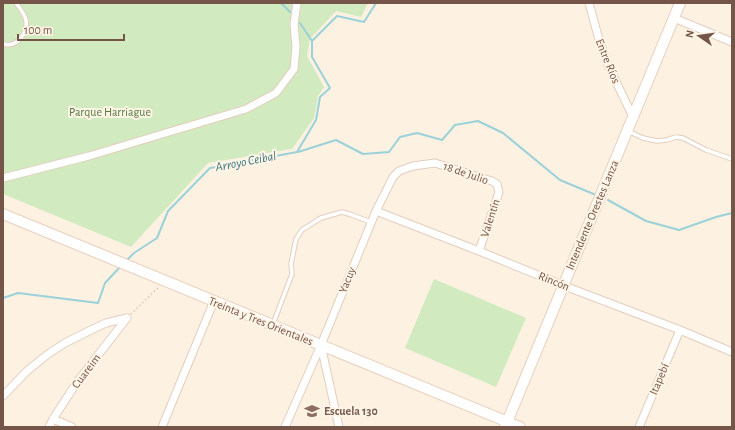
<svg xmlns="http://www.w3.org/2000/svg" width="735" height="430" font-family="'Alegreya Sans',sans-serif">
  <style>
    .green { fill: #d2eabf }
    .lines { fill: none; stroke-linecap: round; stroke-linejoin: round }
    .stream { stroke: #9bd1d8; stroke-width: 2 }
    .lane-casing { stroke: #e3cebf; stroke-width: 5.5 }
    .street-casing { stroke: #e3cebf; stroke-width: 9 }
    .secondary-casing { stroke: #e8cfbc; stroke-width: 12 }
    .path { stroke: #d7b09b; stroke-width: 1.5; stroke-dasharray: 1 3; stroke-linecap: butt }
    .lane { stroke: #fff; stroke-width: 3.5 }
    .street { stroke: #fff; stroke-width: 7 }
    .secondary { stroke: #fff; stroke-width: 10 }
    .labels { text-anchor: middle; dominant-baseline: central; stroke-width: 4; stroke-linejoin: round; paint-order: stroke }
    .street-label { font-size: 12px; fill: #745547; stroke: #fff5e7 }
    .park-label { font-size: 12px; fill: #537a3f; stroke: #fff5e7 }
    .education-label { font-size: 12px; font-weight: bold; fill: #785e54; stroke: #fff5e7; text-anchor: start }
    .water-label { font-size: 13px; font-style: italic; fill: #3e7981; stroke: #fff5e7 }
  </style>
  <rect width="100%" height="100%" fill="#fdf1e1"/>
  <path class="green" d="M3,3H368L361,17L336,11L310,39L307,56L324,87L318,96L314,118L292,149L208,163L131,247L3,194Z
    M434,279L526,318L496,387L405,348Z"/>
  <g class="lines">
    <path class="stream" d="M281,3L290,12
      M300,23L312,41
      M298,152L336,140L363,154L389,152L400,137L417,133L442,140L455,125L478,121L503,133L560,180L596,195
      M608,200L646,221L679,230L716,217L732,213
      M126,261L134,253L157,238L168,211L210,168L297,152L316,120L320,97L330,88L312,57V41L337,16L364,22L376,3
      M3,298L18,293L98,303L105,283L120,267"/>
    <g class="lane-casing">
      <path id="lane" d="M3,44C17,48 28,33 26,20C24,13 20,8 16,3
        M628,131L643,138L657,141L667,140L676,137L683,138L706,150L732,159
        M273,324L292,274L291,264L296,239L302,230L321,218L342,212L349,214L371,222"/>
    </g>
    <g class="street-casing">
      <path id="street" d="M589,3L598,36L608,65L633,117
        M674,18L732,42
        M3,178L89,156L246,109L276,93L294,69L296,47L294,24L297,3
        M376,211L479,251L562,285L680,330L732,352
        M321,345L339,427
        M3,396L27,371L48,354L65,343L91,330L106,323L127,318
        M53,419L72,427
        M49,427L53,419L77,382L127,318
        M162,427L214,301
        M285,427L321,345L376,211L393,177L399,171L413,166L435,163L492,181L497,184L499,192L479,251
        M639,427L680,330"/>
    </g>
    <g class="secondary-casing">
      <path id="secondary" d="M3,214L520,427
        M505,427L680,3"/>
    </g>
    <path class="path" d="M131,314L159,287"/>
    <use href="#lane" class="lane"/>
    <use href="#street" class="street"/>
    <use href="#secondary" class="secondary"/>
  </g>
  <defs>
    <g id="school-bare" transform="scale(1.2)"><path d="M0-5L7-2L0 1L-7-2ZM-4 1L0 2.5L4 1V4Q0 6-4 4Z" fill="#8d6e63" stroke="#fff5e7" stroke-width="2.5" paint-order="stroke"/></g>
  </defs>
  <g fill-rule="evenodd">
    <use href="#school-bare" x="312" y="411"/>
  </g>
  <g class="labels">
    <g class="street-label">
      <text transform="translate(608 61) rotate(68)">Entre Ríos</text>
      <text transform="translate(466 173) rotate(19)">18 de Julio</text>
      <text transform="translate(592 215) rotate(-67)">Intendente Orestes Lanza</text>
      <text transform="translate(490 218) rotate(-72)">Valentín</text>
      <text transform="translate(347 280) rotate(-68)">Yacuy</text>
      <text transform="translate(554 281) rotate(22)">Rincón</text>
      <text transform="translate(261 321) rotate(22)">Treinta y Tres Orientales</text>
      <text transform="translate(86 371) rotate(-53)">Cuareim</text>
      <text transform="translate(659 379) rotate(-67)">Itapebí</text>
    </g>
    <g class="park-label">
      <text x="110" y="112">Parque Harriague</text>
    </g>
    <g class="education-label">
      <text x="324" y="411">Escuela 130</text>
    </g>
    <g class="water-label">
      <text transform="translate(246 162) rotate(-11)">Arroyo Ceibal</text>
    </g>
  </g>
  <rect width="735" height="430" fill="none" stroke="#745547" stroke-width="8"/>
  <g transform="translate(699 36) rotate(283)" stroke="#fff5e7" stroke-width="3" paint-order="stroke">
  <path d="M0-3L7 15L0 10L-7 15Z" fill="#745547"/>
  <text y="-6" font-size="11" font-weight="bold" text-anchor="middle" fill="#745547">N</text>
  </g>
  <path d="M18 34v6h106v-6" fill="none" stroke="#745547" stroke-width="2"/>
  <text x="24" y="34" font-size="12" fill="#745547" stroke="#fff5e7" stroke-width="3" paint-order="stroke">100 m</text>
</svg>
